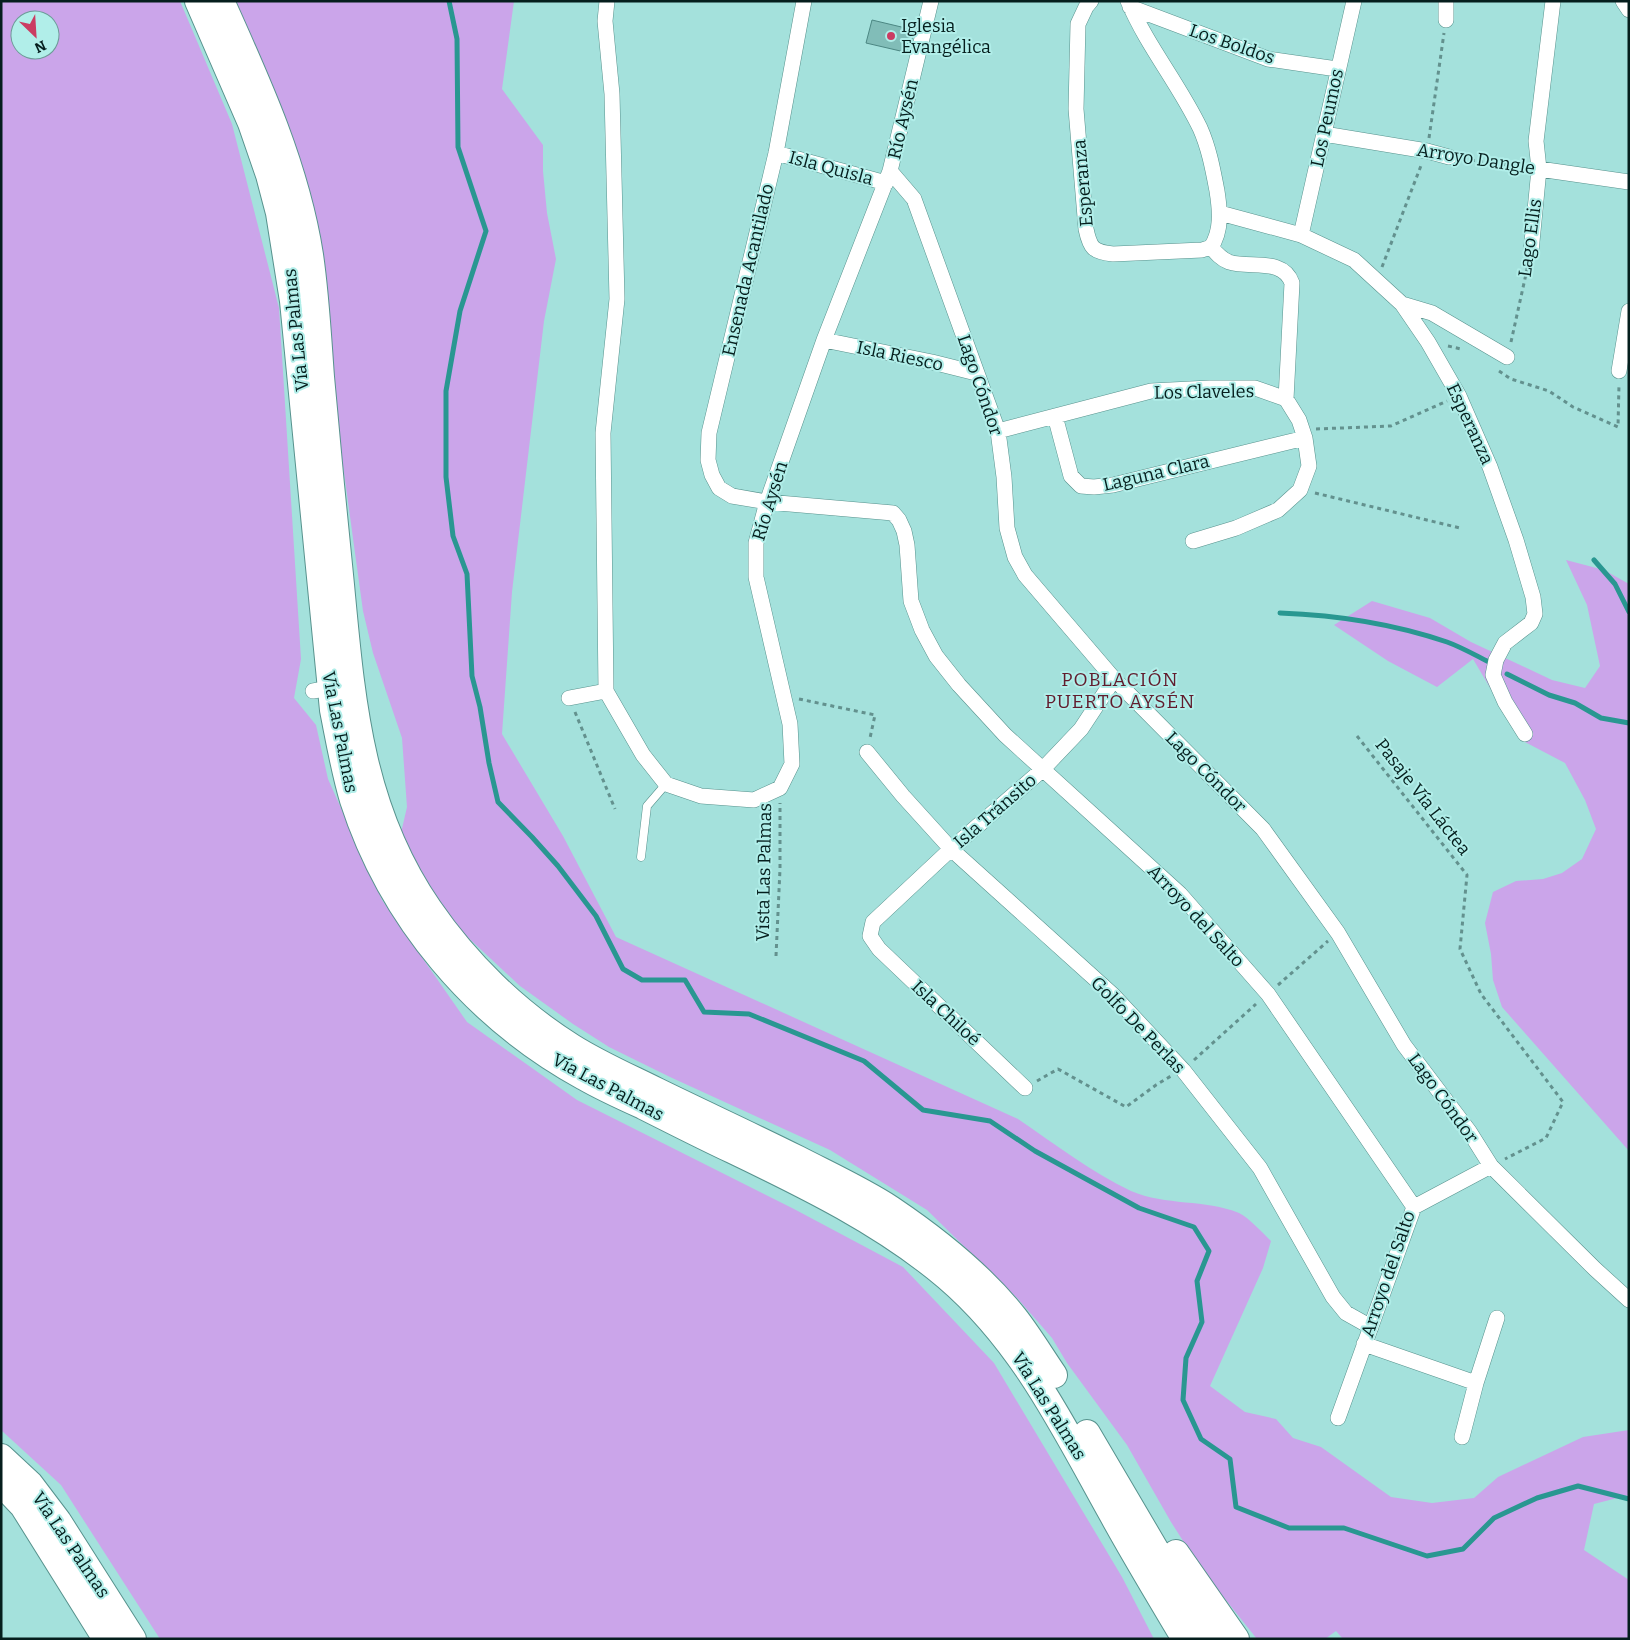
<svg xmlns="http://www.w3.org/2000/svg" width="1630" height="1640" font-family="Bitter,serif">
  <style>
    .green { fill: #cba5ea; fill-rule: evenodd }
    .lines { fill: none; stroke-linecap: round; stroke-linejoin: round }
    .stream { stroke: #299791; stroke-width: 5 }
    .building { fill: #81bdb8; stroke: #4c8783 }
    .service-casing { stroke: #57928d; stroke-width: 9 }
    .minor-casing { stroke: #57928d; stroke-width: 16 }
    .trunk-casing { stroke: #57928d; stroke-width: 28 }
    .path { stroke: #63918e; stroke-width: 3; stroke-dasharray: 4 4; stroke-linecap: butt }
    .service { stroke: #fff; stroke-width: 8 }
    .minor { stroke: #fff; stroke-width: 15 }
    .trunk { stroke: #fff; stroke-width: 26 }
    .poi-dot { fill: #cb3c62; stroke: #b1eee9; stroke-width: 2 }
    .labels { text-anchor: middle; dominant-baseline: central; stroke-width: 4; stroke-linejoin: round; paint-order: stroke }
    .poi-label { font-size: 18px; fill: #051e1d; stroke: #b1eee9; text-anchor: start }
    .street-label { font-size: 18px; fill: #051e1d; stroke: #b1eee9 }
    .neighbourhood-label { font-size: 19px; letter-spacing: 1px; fill: #611c2d; stroke: #b1eee9 }
  </style>
  <rect width="100%" height="100%" fill="#a4e1dc"/>
  <path class="green" d="M1,1H180L232,124L279,308L301,659L294,698L316,725L328,779L382,900L467,1022L577,1100L794,1209L903,1267L994,1363L1122,1577L1154,1639H160L61,1485L1,1430ZM20,20H50V50H20Z
    M234,1H514L502,89L543,145V171L547,213L556,259L544,321L512,592L502,734L563,836L616,937L1018,1119C1055,1144 1091,1172 1131,1191C1166,1206 1205,1199 1239,1213C1249,1218 1263,1233 1271,1241L1263,1268L1210,1386L1245,1412L1276,1419L1293,1438L1321,1447L1391,1497L1432,1503L1474,1498L1498,1477L1583,1437L1629,1430V1495L1594,1504L1584,1550L1629,1580V1639H1343L1336,1631L1325,1639H1257L1201,1569L1171,1522L1127,1445L1067,1363L1052,1338L1018,1299L927,1210L830,1150L670,1077L609,1047L573,1024L520,986L460,930L434,897L401,833L407,807L402,738L373,653L363,611L331,378Z
    M1566,560L1604,570L1629,584V1151L1502,1007L1493,980L1491,954L1485,923L1493,892L1516,881L1543,879L1562,873L1582,859L1596,829L1585,800L1565,763L1521,740L1473,659L1437,687L1388,661L1334,625L1372,601L1430,618L1471,642L1552,680L1585,688L1600,666L1587,605Z"/>
  <g class="lines">
    <path class="stream" d="M449,1L457,39L458,147L486,231L460,311L446,391V477L453,536L467,574L472,676L480,707L489,763L498,802L532,837L558,866L596,916L623,969L642,980H685L704,1012L749,1014L864,1061L923,1110L990,1121L1035,1151L1139,1208L1194,1227L1209,1251L1197,1281L1202,1322L1186,1358L1183,1400L1201,1439L1230,1459L1236,1507L1289,1528H1344L1427,1556L1463,1549L1494,1518L1537,1498L1578,1486L1629,1499
      M1594,560L1615,584L1629,612
      M1280,613C1336,615 1394,624 1447,642C1461,647 1475,655 1489,662
      M1507,674L1549,695L1575,703L1601,718L1629,723"/>
  </g>
  <path class="building" d="M872,20L914,30L909,53L866,43Z"/>
  <g class="lines">
    <g class="service-casing">
      <path id="service" d="M641,857L647,806L666,784"/>
    </g>
    <g class="minor-casing">
      <path id="minor" d="M607,1L605,21L612,94L617,299L603,433L606,691L643,755L666,784L701,796L754,800L780,788L792,764L790,724L756,577V543L767,502L824,340L890,171L931,1
        M804,1L776,153L709,433L708,460L712,475L719,488L732,496L767,502L893,513L899,520L904,531L907,545L911,601L922,630L936,656L959,685L1005,735L1180,894L1268,994L1414,1207
        M1091,1L1086,7L1078,24L1076,109L1086,229C1090,248 1093,252 1113,254L1202,250L1211,247
        M1128,1C1147,46 1179,84 1200,128C1209,148 1213,170 1217,191C1220,210 1222,231 1211,247C1216,253 1221,259 1229,262C1250,269 1283,257 1292,283L1286,399
        M1623,1L1629,10
        M1130,7L1268,59L1337,69
        M1446,20V1
        M1324,134L1427,151L1449,157
        M776,153L886,183
        M1539,169L1629,182
        M890,171L914,199L998,431L1004,477L1007,528L1015,557L1025,575L1114,679L1263,829L1338,933L1404,1045L1469,1131L1491,1166L1595,1269L1629,1300
        M1220,213L1301,235L1354,260L1402,304L1428,342L1459,396L1490,467L1516,540L1533,597L1535,614L1531,623L1505,643L1496,660L1493,675L1505,702L1525,734
        M1301,235L1354,1
        M1531,252L1539,169L1536,141L1553,1
        M1402,304L1432,313L1507,357
        M824,340L932,362L976,373
        M1619,371L1629,311
        M1055,416L1071,476L1081,486L1094,487L1113,485L1305,438
        M998,431L1151,391L1210,388H1255L1286,399L1299,420L1305,438L1309,466L1300,490L1278,510L1236,528L1193,541
        M313,691L330,688
        M569,698L606,691
        M867,752L903,796L951,849L1113,995L1183,1070L1260,1168L1333,1297L1346,1313L1371,1327
        M1025,1088L879,949L870,936L873,922L951,849L1042,770L1081,729L1114,679
        M1414,1207L1491,1166
        M1364,1344L1476,1383
        M1338,1418L1414,1207
        M1462,1437L1476,1383L1497,1318"/>
    </g>
    <g class="trunk-casing">
      <path id="trunk" d="M198,1L251,123L269,175L279,213L293,301L333,710C339,740 344,770 353,800C391,918 476,1018 584,1077C603,1088 623,1097 643,1106C673,1121 702,1136 732,1150C807,1186 883,1223 947,1277C1023,1342 1064,1428 1112,1514C1135,1556 1160,1597 1185,1639
        M221,1C258,83 296,166 310,255C316,296 318,336 321,377C327,446 334,516 341,585C352,701 360,809 429,909C466,963 516,1012 572,1047C599,1064 629,1077 657,1091C704,1114 752,1136 798,1159C829,1175 862,1190 891,1209C934,1238 982,1276 1015,1318C1029,1336 1041,1356 1054,1375
        M1087,1433L1208,1639
        M1,1457L30,1484L58,1521L133,1639
        M1,1483L23,1506L106,1639
        M1176,1553L1236,1639"/>
    </g>
    <path class="path" d="M1429,138L1444,33
      M1463,159L1523,167
      M1382,267L1422,163
      M1511,342L1528,265
      M1448,346L1461,349
      M1499,371L1511,379L1549,391L1573,407L1618,427L1619,384
      M1316,429L1391,426L1447,401
      M1315,493L1460,528
      M799,699L875,715L870,738
      M575,712L615,809
      M1357,736L1467,875L1460,949L1481,994L1563,1102L1546,1138L1505,1159
      M776,956L780,869V803
      M1278,985L1328,941
      M1194,1060L1256,1004
      M1037,1081L1058,1069L1126,1107L1156,1085L1171,1076"/>
    <use href="#service" class="service"/>
    <use href="#minor" class="minor"/>
    <use href="#trunk" class="trunk"/>
  </g>
  <circle class="poi-dot" cx="891" cy="36" r="5"/>
  <g class="labels">
    <g class="poi-label">
      <text x="901" y="26">Iglesia<tspan x="901" dy="21">Evangélica</tspan></text>
    </g>
    <g class="street-label">
      <text transform="translate(1232 44) rotate(19)">Los Boldos</text>
      <text transform="translate(1327 118) rotate(-78)">Los Peumos</text>
      <text transform="translate(903 119) rotate(-77)">Río Aysén</text>
      <text transform="translate(1476 159) rotate(9)">Arroyo Dangle</text>
      <text transform="translate(831 168) rotate(15)">Isla Quisla</text>
      <text transform="translate(1083 183) rotate(-95)">Esperanza</text>
      <text transform="translate(1530 238) rotate(-82)">Lago Ellis</text>
      <text transform="translate(748 270) rotate(-77)">Ensenada Acantilado</text>
      <text transform="translate(296 330) rotate(-96)">Vía Las Palmas</text>
      <text transform="translate(900 356) rotate(12)">Isla Riesco</text>
      <text transform="translate(980 385) rotate(71)">Lago Cóndor</text>
      <text transform="translate(1204 392) rotate(-1)">Los Claveles</text>
      <text transform="translate(1470 424) rotate(65)">Esperanza</text>
      <text transform="translate(1156 473) rotate(-13)">Laguna Clara</text>
      <text transform="translate(770 501) rotate(-73)">Río Aysén</text>
      <text transform="translate(340 732) rotate(79)">Vía Las Palmas</text>
      <text transform="translate(1206 772) rotate(45)">Lago Cóndor</text>
      <text transform="translate(1423 797) rotate(52)">Pasaje Vía Láctea</text>
      <text transform="translate(995 811) rotate(-41)">Isla Tránsito</text>
      <text transform="translate(764 872) rotate(-89)">Vista Las Palmas</text>
      <text transform="translate(1196 916) rotate(47)">Arroyo del Salto</text>
      <text transform="translate(946 1013) rotate(43)">Isla Chiloé</text>
      <text transform="translate(1138 1025) rotate(46)">Golfo De Perlas</text>
      <text transform="translate(608 1087) rotate(28)">Vía Las Palmas</text>
      <text transform="translate(1443 1098) rotate(54)">Lago Cóndor</text>
      <text transform="translate(1388 1274) rotate(-71)">Arroyo del Salto</text>
      <text transform="translate(1049 1406) rotate(58)">Vía Las Palmas</text>
      <text transform="translate(71 1545) rotate(56)">Vía Las Palmas</text>
    </g>
    <g class="neighbourhood-label">
      <text x="1120" y="679">POBLACIÓN<tspan x="1120" dy="22">PUERTO AYSÉN</tspan></text>
    </g>
  </g>
  <rect width="1630" height="1640" fill="none" stroke="#051e1d" stroke-width="5"/>
  <g transform="translate(35 35) rotate(155)"><circle r="24" fill="#b1eee9" stroke="#6c9b97"/>
  <path d="M0-4L9 19L0 12L-9 19Z" fill="#cb3c62"/>
  <text y="-8" font-size="14" font-weight="bold" text-anchor="middle" fill="#051e1d">N</text>
  </g>
</svg>
